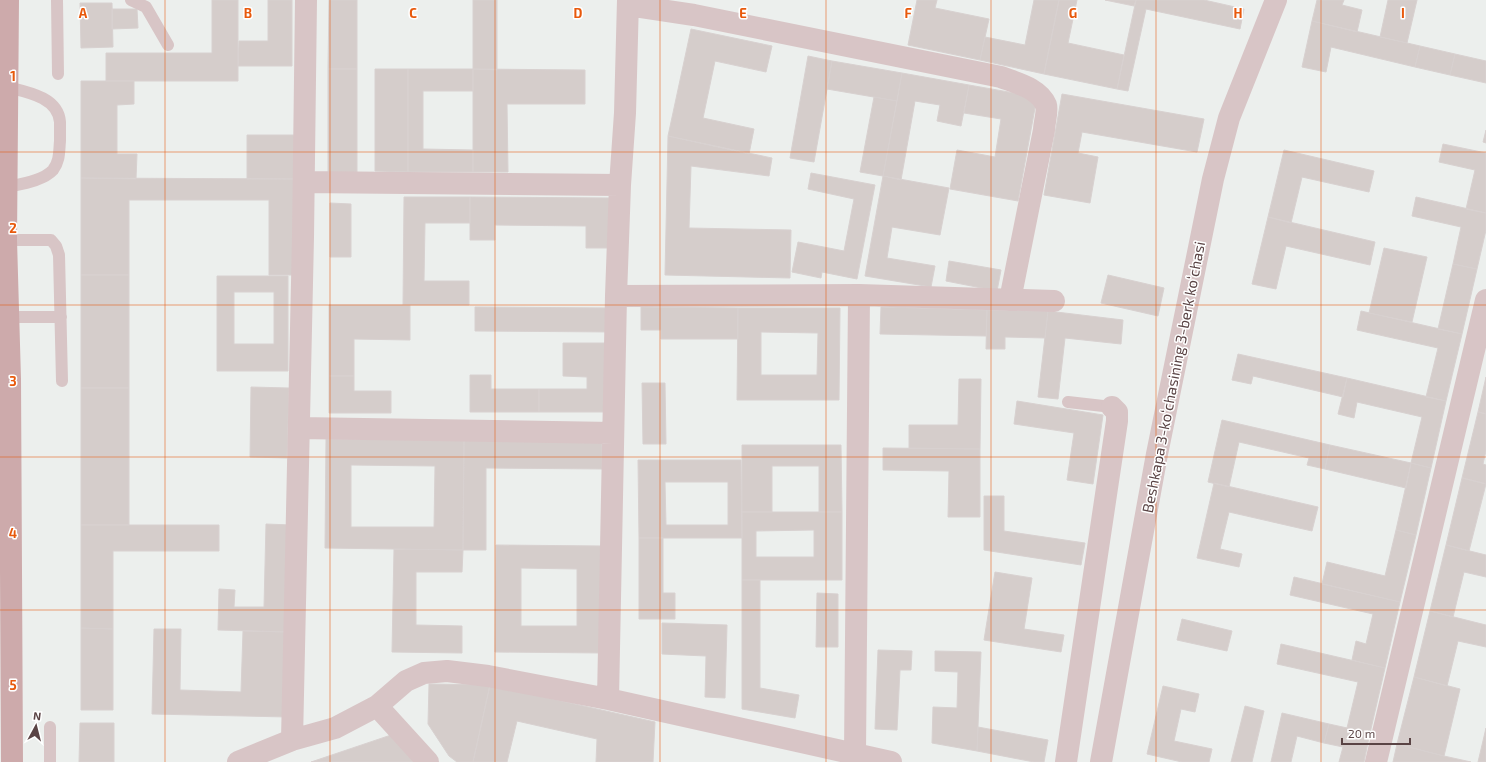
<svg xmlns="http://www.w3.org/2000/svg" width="1486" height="762" font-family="'Exo 2',sans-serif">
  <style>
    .building { fill: #d5cdcb; stroke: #d8d1d0; fill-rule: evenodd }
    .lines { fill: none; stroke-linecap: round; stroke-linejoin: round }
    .lane { stroke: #d8c5c6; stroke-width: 12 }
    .street { stroke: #d8c5c6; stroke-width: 22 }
    .primary { stroke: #cdaaab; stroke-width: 22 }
    .grid { fill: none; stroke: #e8590c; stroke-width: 1; stroke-opacity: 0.55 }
    .labels { text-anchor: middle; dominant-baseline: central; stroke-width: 3; stroke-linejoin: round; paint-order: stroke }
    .street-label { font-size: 15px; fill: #5a4445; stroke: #fff }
    .grid-label { font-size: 13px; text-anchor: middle; font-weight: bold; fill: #e8590c; stroke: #fff; stroke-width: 3; stroke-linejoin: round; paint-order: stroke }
  </style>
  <rect width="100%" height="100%" fill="#ecefed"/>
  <path class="building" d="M212,0H238V81H106V53H212Z
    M268,0H292V66H238L239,41H268Z
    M329,0H357V69H328Z
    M473,0H497V70L473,69Z
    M917,0H937L935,8L989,19L980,60L908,45Z
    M1034,0H1059L1044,74L980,60L985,37L1025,45Z
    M1059,0H1077L1068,43L1124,55L1117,89L1044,74Z
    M1105,0H1136L1134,6Z
    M1136,0H1204L1244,9L1240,29L1146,9L1128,91L1117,89Z
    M1317,0H1344L1342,5L1362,10L1357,32L1312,21Z
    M1388,0H1417L1407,43L1380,37Z
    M80,3H112L113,47L81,48Z
    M112,9H137L138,28L112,29Z
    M1312,21L1420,46L1415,67L1331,47L1326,72L1302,67Z
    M691,29L772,46L766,72L715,61L703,118L754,129L749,154L668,136Z
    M1420,46L1455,54L1450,75L1415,67Z
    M1455,54L1486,61V83L1450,75Z
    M808,56L832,61L814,162L790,158Z
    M832,61L902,73L897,101L827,89Z
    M328,69H357V173H328Z
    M375,69H408V172L375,171Z
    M408,69H473V91H423V149L473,150V172H408Z
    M473,69L585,70V104H507L508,172H473Z
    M902,73L969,85L961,126L937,121L940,105L915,101L901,180L883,176Z
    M81,81H134V104L117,105V154H137L136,179L81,178Z
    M969,85L1037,97L1018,201L950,189L957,150L995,157L1001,119L964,113Z
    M1062,94L1204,119L1197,152L1082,132L1078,153L1098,157L1090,203L1044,195Z
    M874,97L897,101L883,176L860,172Z
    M1486,130V143L1483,142Z
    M247,135H296L297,179H247Z
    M668,136L772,158L769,176L691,166L689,228L791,230L790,278L665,275Z
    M1443,144L1486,153V213L1466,209L1475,170L1439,162Z
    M1284,150L1374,171L1369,192L1302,177L1291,223L1268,217Z
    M811,173L875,185L857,279L822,272L821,278L792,272L798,242L844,251L854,199L808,189Z
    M883,176L949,188L940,235L892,227L887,258L935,266L931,287L865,276Z
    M81,178L297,179V275H269V200H129V275H81Z
    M404,197H470V223H425L424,281H469V305H403Z
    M470,197L612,198L611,248H586V226L495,225V240H470Z
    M1416,197L1486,213V230L1477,269L1453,264L1461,227L1412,216Z
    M330,203L351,204V257H330Z
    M1268,217L1375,242L1370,265L1286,246L1276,289L1252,284Z
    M1384,248L1427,257L1412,322L1369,313Z
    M949,261L1001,270L997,291L946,281Z
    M1453,264L1477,269L1462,334L1438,329Z
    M81,275H129V388H81Z
    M1108,275L1164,288L1158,316L1101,303Z
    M217,276H288V371H217ZM234,292H274V344H234Z
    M329,305H410V340L354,339V376H329Z
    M475,307L612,308V332L475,331Z
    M641,307L738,308V339H661V330H641Z
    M881,307L987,310L986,336L880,334Z
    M738,308H840L839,400H737ZM761,332L818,333L817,375H761Z
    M987,310L1048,311L1045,338L1005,337V349H986Z
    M1048,311L1123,320L1121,344L1065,338L1058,399L1038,397Z
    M1361,311L1462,334L1446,401L1426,397L1438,348L1357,330Z
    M563,343H606V412H539V389H587V377L563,376Z
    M1238,354L1347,378L1343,397L1253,376L1251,384L1232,380Z
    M470,375H491V389H539V412H470Z
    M329,376H354V391H391V413H329Z
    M1486,377V414L1478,412Z
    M1347,378L1446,401L1431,468L1411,463L1422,417L1357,402L1354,418L1338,414Z
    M959,379H981L980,449L909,448V425H958Z
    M642,383H665L666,444H643Z
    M251,387L289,388L287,458L250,457Z
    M81,388H129V457H81Z
    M1017,401L1103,415L1093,484L1067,480L1074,433L1014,424Z
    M1478,412L1486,414V451L1483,464L1486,465V484L1462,478Z
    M1222,420L1330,445L1325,469L1307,465L1309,458L1239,442L1229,487L1208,482Z
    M326,439L464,440L463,550L325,548ZM351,465L435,466L434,527H351Z
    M464,440L602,441V469L486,468V550H463Z
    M742,445H841L842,512H819V466H772V512H742Z
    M1330,445L1411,463L1406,488L1325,469Z
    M883,448L980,449V517H948L949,471L883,470Z
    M81,457H129V525H81Z
    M638,460H741L742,538H639ZM665,482H728V525H666Z
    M1411,463L1431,468L1416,535L1396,530Z
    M1462,478L1486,484L1469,551L1446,545Z
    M1214,483L1318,507L1312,531L1229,512L1220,549L1242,554L1239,567L1197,558Z
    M984,496H1004V531L1085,543L1081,565L984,550Z
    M742,512H842V580H742ZM814,530V557H756V531Z
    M266,524L291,525L289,632L218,630L219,589L235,590L234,607H264Z
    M81,525H219V551H113V629L81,628Z
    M1396,530L1416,535L1400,602L1322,584L1327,562L1385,576Z
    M639,538H663V593H675V619H639Z
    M496,545L603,546L602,653L495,652ZM521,568L577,569V626H521Z
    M1446,545L1486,555V577L1464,572L1453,617L1430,611Z
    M394,549L463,550L462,572H416V625L462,626V653L392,652Z
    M995,572L1032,578L1024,629L1064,635L1061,652L984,640Z
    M1294,577L1400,602L1385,668L1352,660L1356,641L1366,644L1373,614L1290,595Z
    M742,580H760V688L799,695L795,718L742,709Z
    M817,593L838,594V647H816Z
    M1430,611L1486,625V647L1458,641L1447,686L1414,677Z
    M1182,619L1232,631L1227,651L1177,640Z
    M662,623L727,625L725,698L705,697L706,656L662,654Z
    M81,628L113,629V710H81Z
    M154,629H181L180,690L241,692L243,631L289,632L287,717L152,714Z
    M1281,644L1385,668L1370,733L1347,728L1358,682L1277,664Z
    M878,650L912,651L911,670H900L897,730L875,729Z
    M935,651L981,652L977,751L932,743L933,707L957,708L958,672L935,671Z
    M1414,677L1460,689L1444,756L1397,744Z
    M429,684L490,685L473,762H457L449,756L428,724Z
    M490,685L655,722L653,762H596L597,739L517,721L507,762H473Z
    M1163,686L1199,694L1195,712L1181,709L1174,741L1212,749L1209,762H1182L1147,754Z
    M1245,706L1264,711L1252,762H1231Z
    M1282,713L1329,724L1324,743L1297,736L1291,762H1271Z
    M80,723H114V762H79Z
    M1329,724L1370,733L1364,762H1339L1343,747L1324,743Z
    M978,727L1048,740L1044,762H1034L977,751Z
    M1486,728V762H1478Z
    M394,734L421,762H311Z
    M1397,744L1444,756L1471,762H1393Z"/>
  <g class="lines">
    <path class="lane" d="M57,0L58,74
      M131,0L146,7L168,45
      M7,187C20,184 43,181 53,170C60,161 59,151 60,141C60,135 60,128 60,122C58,97 27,92 7,87
      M6,240H51L56,246L59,255L62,381
      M8,317H61
      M1068,402L1112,407
      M50,727V762"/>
    <path class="street" d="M628,5L694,15L1001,77C1016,83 1039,88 1046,105C1048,111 1044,124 1044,130L1010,300
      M304,182L620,185
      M616,296L859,295L1054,301
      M299,428L613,433
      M608,699L616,296L620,185L625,113L628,0
      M377,706L428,762
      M292,740L303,237L306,0
      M855,754L859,295
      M238,762L292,740L335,728L377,706L406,681L424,673L447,671L488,676L608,699L891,762
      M1066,762L1117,421V412L1112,407
      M1101,762L1157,454L1213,179L1229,118L1276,0
      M1376,762L1486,300"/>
    <path class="primary" d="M8,0L6,240L10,379L12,762"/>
  </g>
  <path class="grid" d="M165,0V762M330,0V762M495,0V762M660,0V762M826,0V762M991,0V762M1156,0V762M1321,0V762M0,152H1486M0,305H1486M0,457H1486M0,610H1486"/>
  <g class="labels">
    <g class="street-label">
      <text transform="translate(1173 377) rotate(-79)">Beshkapa 3-koʻchasining 3-berk koʻchasi</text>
    </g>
  </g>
  <g class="grid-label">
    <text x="83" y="18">A</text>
    <text x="248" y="18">B</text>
    <text x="413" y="18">C</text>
    <text x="578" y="18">D</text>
    <text x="743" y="18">E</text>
    <text x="908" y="18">F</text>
    <text x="1073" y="18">G</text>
    <text x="1238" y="18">H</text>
    <text x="1403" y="18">I</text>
    <text x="13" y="81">1</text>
    <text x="13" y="233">2</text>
    <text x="13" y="386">3</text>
    <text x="13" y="538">4</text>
    <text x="13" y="690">5</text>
  </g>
  <g transform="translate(36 726) rotate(7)" stroke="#ffffff" stroke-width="3" paint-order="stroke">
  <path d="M0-3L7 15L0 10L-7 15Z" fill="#5a4445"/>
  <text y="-6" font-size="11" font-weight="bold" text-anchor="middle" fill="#5a4445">N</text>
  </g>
  <path d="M1342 738v6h68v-6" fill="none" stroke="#5a4445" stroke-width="2"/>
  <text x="1348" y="738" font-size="12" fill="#5a4445" stroke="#ffffff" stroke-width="3" paint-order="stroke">20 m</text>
</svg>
